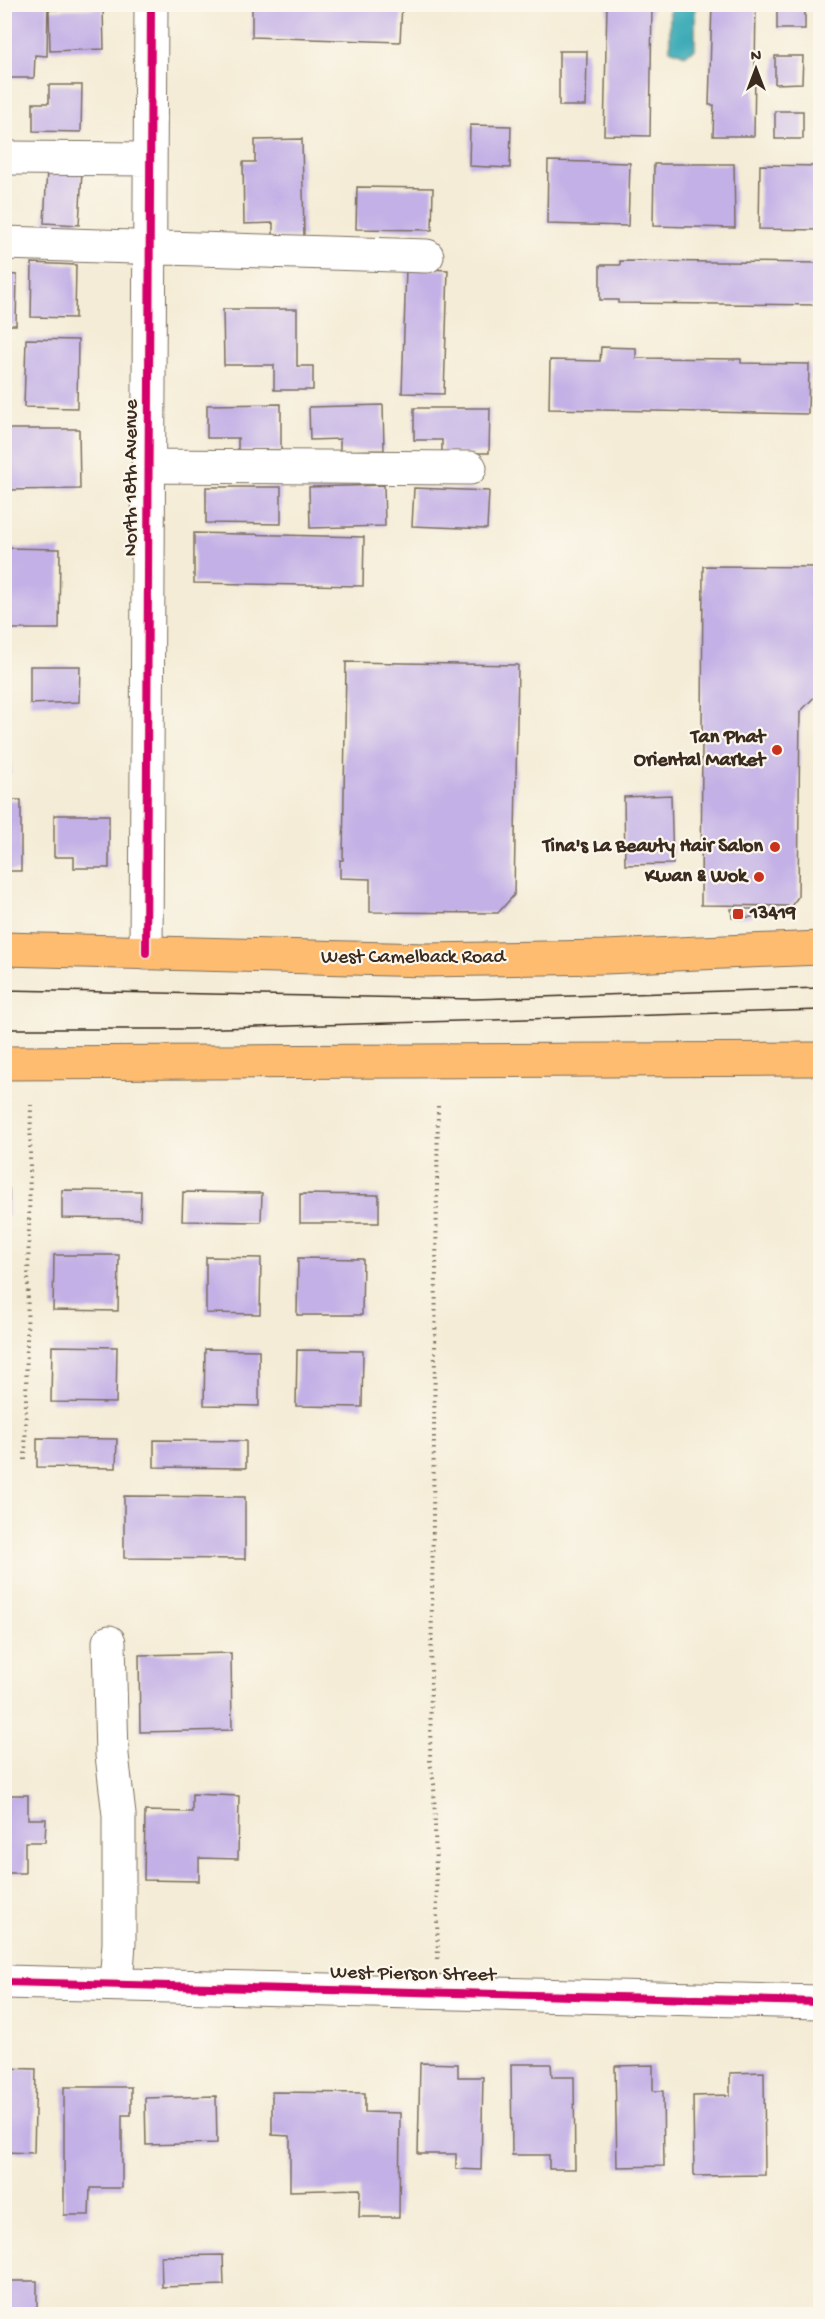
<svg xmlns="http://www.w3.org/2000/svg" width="825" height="2319" font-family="'Gochi Hand',sans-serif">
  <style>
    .water { fill: #3cacb7; stroke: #3c6b6a; stroke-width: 1.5 }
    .building { fill: #c3b0e6 }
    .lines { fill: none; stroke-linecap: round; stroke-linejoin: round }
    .minor-casing { stroke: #7c6e5e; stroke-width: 35 }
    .major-casing { stroke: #7c6e5e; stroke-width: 35 }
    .path { stroke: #7c6e5e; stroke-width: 4; stroke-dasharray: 1.5 4.5; stroke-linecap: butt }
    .minor { stroke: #fff; stroke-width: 33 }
    .major { stroke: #fdbc6f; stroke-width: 33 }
    .tram { stroke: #3b2a1e; stroke-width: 1.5 }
    .cycleway-casing { stroke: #fbf7ec; stroke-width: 11 }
    .cycleway { stroke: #d6006c; stroke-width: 8 }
    .poi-dot { fill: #c8321e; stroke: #fbf7ec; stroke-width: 2 }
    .labels { text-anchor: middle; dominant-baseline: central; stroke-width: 4.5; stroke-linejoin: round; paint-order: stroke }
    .street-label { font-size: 20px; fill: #3b2a1e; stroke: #fbf7ec }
    .poi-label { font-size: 20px; font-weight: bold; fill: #3b2a1e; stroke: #fbf7ec; text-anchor: end }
  </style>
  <rect width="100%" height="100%" fill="#fbf7ec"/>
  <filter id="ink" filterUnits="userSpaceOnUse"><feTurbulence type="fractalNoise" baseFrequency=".0167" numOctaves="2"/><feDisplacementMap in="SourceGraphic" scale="12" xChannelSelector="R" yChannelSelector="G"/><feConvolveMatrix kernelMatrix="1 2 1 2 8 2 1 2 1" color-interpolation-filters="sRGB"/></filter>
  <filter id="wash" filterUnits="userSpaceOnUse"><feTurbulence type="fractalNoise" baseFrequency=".008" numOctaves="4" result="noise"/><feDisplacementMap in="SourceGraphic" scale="24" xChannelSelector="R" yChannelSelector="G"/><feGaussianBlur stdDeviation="1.35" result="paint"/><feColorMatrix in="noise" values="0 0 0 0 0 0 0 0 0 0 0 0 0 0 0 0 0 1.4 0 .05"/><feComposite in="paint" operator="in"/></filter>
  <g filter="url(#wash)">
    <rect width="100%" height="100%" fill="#f4ecd6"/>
    <path class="water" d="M670,5H695V49L685,55L670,49Z"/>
    <g id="blocks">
      <path class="building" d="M252,4H402L400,42L252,37Z
        M607,4H652L650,136L604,135Z
        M712,4H756L754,136H713L714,105H709Z
        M777,4H805V29H777Z
        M4,5H48L47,56L35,55L34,78H4Z
        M103,8L104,49L50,51L49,10Z
        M559,51H587L586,106H559Z
        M775,56H803L802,83L775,84Z
        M49,85H82L81,132L33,131V103H49Z
        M775,111H803V139H775Z
        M470,125L511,126L510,168L469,166Z
        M302,139L304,237H273V223L244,224L243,162H255V140Z
        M548,161L630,163L628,226L547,224Z
        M654,164H734L735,228L653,226Z
        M760,165L820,166V230L759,229Z
        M47,170L82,171L79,225L44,223Z
        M357,187L433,188L432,230L356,229Z
        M620,261L820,263V305L618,303V300H600V265H620Z
        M32,263L76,265L75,318L31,317Z
        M406,268L448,270L444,394L402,393Z
        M4,274L17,275L16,325H4Z
        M223,309H297V366H313V390H274V365H224Z
        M26,339L78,340L77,408L24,407Z
        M601,347L636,348V358L741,359V363L809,364L808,414L549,409L550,360L600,361Z
        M281,404V450L238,451V438H207V405Z
        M383,405L384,450L340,451V439L310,440L309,407Z
        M414,408H490L489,453H442V440H414Z
        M4,429H79L80,489L4,490Z
        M384,485L385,526L310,528L309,487Z
        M206,487H281V524L206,523Z
        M414,488L489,491L487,529L412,526Z
        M194,533L364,537L363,586L194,583Z
        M4,548L60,549L59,629H4Z
        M703,566L820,567V691L800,712L798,897L791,906L701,905Z
        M346,662L518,665L514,895L498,913L370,912V879L340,878V860H343Z
        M30,666H80L79,702L30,704Z
        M4,759H11V774H4Z
        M671,795L673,864L625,865L624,797Z
        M4,800H21V871H4Z
        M54,815H109V868H74V857H54Z
        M731,909H752V917L732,918Z
        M4,1189H9V1216H4Z
        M62,1190L141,1191L140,1219L62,1218Z
        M183,1192L262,1193L261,1222L182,1221Z
        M300,1194L379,1195V1223H300Z
        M54,1255H119L118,1311L53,1310Z
        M206,1257L261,1258L260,1314L206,1313Z
        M298,1258L363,1259L362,1315H297Z
        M52,1346L117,1347L116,1403L51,1402Z
        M205,1349L259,1350V1406L204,1405Z
        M297,1350L363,1351L362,1407L296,1406Z
        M37,1438L117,1439L116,1468L37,1467Z
        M154,1440L246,1441V1468L154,1467Z
        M124,1496L245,1497V1559L124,1558Z
        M231,1653L232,1730L140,1732L139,1655Z
        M192,1794L239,1796L238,1859L199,1858V1881L144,1880L145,1811L192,1812Z
        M5,1795H28V1819H46L45,1842H25V1873H5Z
        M420,2063L458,2064V2077H483L481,2170L456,2169V2154H418Z
        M511,2064H551L552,2077H574L575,2169H549V2155H512Z
        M653,2065V2091H663L664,2166L617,2167L615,2066Z
        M4,2068L36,2069L34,2153L4,2152Z
        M764,2072L765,2175L694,2176L693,2096L730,2095V2073Z
        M64,2087H131V2115H122V2188H90L89,2215H64Z
        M272,2092L365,2093V2112L400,2113L399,2217H359L360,2189L290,2191V2136L272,2135Z
        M216,2096L217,2143L146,2145L145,2098Z
        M223,2255L224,2285L162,2287L161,2256Z
        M9,2281H37V2314H9Z"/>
    </g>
  </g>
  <g filter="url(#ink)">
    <use href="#blocks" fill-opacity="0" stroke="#7c6e5e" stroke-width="1.5"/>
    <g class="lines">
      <g class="minor-casing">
        <path id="minor" d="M5,158L150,159
          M4,243L427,256
          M148,466L470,468
          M146,953L151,4
          M109,1642L112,1755L119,1815V1943L116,1984
          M4,1982L820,2002"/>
      </g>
      <g class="major-casing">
        <path id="major" d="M4,949L426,960L605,957L820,948
          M4,1063L820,1059"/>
      </g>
      <path class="path" d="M438,1106L430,1762L434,1784L438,1960
        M25,1460L31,1105"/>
      <use href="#minor" class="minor"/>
      <use href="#major" class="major"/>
      <path class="tram" d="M4,990L474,999L820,988
        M4,1029H191L820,1010"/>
      <g class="cycleway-casing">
        <path id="cycleway" d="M146,953L151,4
          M4,1982L820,2002"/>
      </g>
      <use href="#cycleway" class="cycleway"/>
    </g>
  </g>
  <g class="poi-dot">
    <circle cx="777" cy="750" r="6"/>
    <circle cx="775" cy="847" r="6"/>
    <circle cx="759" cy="877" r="6"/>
    <rect x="732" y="908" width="12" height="12" rx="3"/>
  </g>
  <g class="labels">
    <g class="street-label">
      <text transform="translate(132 478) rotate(-90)">North 18th Avenue</text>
      <text x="413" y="958">West Camelback Road</text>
      <text transform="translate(413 1975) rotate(1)">West Pierson Street</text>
    </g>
    <g class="poi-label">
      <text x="765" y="738">Tan Phat<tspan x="765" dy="23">Oriental Market</tspan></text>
      <text x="763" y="847">Tina's La Beauty Hair Salon</text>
      <text x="747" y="877">Kwan &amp; Wok</text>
      <text x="750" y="914" text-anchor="start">13419</text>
    </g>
  </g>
  <rect width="825" height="2319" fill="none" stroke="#fbf7ec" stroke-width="24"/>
  <g transform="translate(756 69)" stroke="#fbf7ec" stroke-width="4.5" paint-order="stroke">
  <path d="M0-4.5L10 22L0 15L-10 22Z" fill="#3b2a1e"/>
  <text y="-9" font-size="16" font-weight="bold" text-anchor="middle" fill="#3b2a1e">N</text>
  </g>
</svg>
